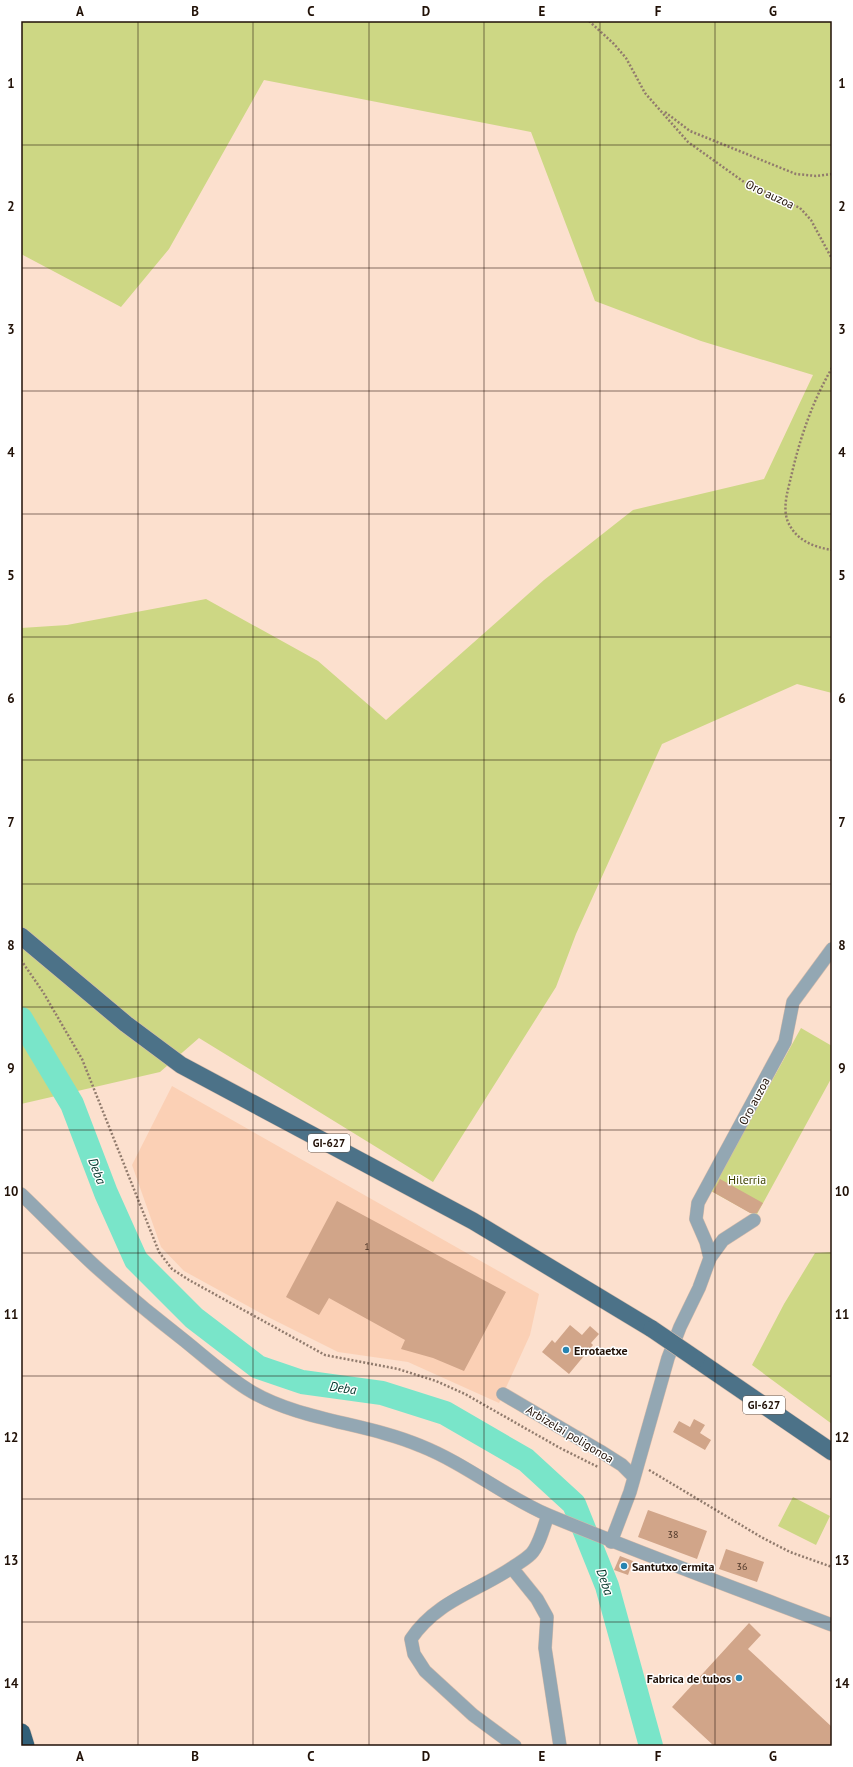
<svg xmlns="http://www.w3.org/2000/svg" width="853" height="1767" font-family="'PT Sans',sans-serif">
  <style>
    .built { fill: #fbd0b5 }
    .green { fill: #cdd784 }
    .lines { fill: none; stroke-linecap: round; stroke-linejoin: round }
    .river { stroke: #79e5c9; stroke-width: 24 }
    .building { fill: #d1a589 }
    .minor-casing { stroke: #d5bbaa; stroke-width: 14 }
    .major-casing { stroke: #d5bbaa; stroke-width: 18 }
    .highway-casing { stroke: #d5bbaa; stroke-width: 20 }
    .path { stroke: #917b6d; stroke-width: 2.5; stroke-dasharray: 2 2; stroke-linecap: butt }
    .minor { stroke: #93a7b3; stroke-width: 13 }
    .major { stroke: #4c7288; stroke-width: 17 }
    .highway { stroke: #315f78; stroke-width: 19 }
    .major-bridge-casing { stroke: #d5bbaa; stroke-width: 18; stroke-linecap: butt }
    .major-bridge { stroke: #4c7288; stroke-width: 17 }
    .grid { fill: none; stroke: #211107; stroke-width: 1; stroke-opacity: 0.55 }
    .poi-dot { fill: #2784b1; stroke: #fff; stroke-width: 1.5 }
    .labels { text-anchor: middle; dominant-baseline: central; stroke-width: 3; stroke-linejoin: round; paint-order: stroke }
    .number-label { font-size: 10px; fill: #4d3628 }
    .shield { fill: #fff; stroke: #645851; stroke-width: 1 }
    .shield-label { font-size: 11px; font-weight: bold; fill: #211107 }
    .street-label { font-size: 12px; fill: #211107; stroke: #fff }
    .park-label { font-size: 12px; fill: #3e4300; stroke: #fff }
    .poi-label { font-size: 12px; font-weight: bold; fill: #211107; stroke: #fff; text-anchor: start }
    .water-label { font-size: 13px; font-style: italic; fill: #003227; stroke: #fff }
    .neatline { fill: none; stroke: #211107; stroke-width: 1.5 }
    .grid-label { font-size: 13px; text-anchor: middle; font-weight: bold; fill: #211107 }
  </style>
  <rect width="100%" height="100%" fill="#fce0ce"/>
  <path class="built" d="M172,1086L539,1294L530,1335L499,1403L408,1362L338,1352L266,1316L184,1271L161,1247L132,1165Z"/>
  <path class="green" d="M21,21H832V693L797,684L662,744L576,934L556,987L433,1182L199,1038L160,1072L21,1104V628L67,625L206,599L318,661L386,720L544,580L633,510L764,479L813,375L701,341L595,301L531,132L264,80L169,249L121,307L21,254Z
    M801,1028L832,1046V1077L756,1216L711,1191Z
    M832,1252V1424L752,1365L784,1304L815,1253Z
    M793,1497L830,1516L816,1545L778,1526Z"/>
  <g class="lines">
    <path class="river" d="M21,1019L72,1104L106,1193L136,1260L194,1318L258,1367L302,1382L382,1393L445,1413L526,1460L574,1504L607,1586L651,1746"/>
  </g>
  <path class="building" d="M720,1179L763,1203L757,1213H750L713,1192Z
    M337,1201L506,1292L464,1371L433,1358L401,1349L405,1340L329,1298L319,1315L286,1297Z
    M570,1325L582,1335L590,1326L599,1334L591,1343L593,1345L569,1374L542,1352L552,1340L555,1343Z
    M694,1419L705,1425L700,1433L711,1440L705,1450L673,1432L679,1421L690,1427Z
    M648,1510L707,1531L697,1559L638,1537Z
    M726,1549L764,1562L757,1582L719,1569Z
    M620,1556L633,1561L628,1575L614,1570Z
    M749,1623L761,1635L748,1649L832,1727V1746H714L672,1707Z"/>
  <g class="lines">
    <g class="minor-casing">
      <path id="minor" d="M21,1194C46,1218 70,1243 95,1266C124,1292 154,1317 185,1341C206,1358 228,1378 252,1392C302,1421 368,1423 421,1446C466,1464 504,1496 548,1515C642,1554 737,1589 832,1625
        M710,1258L706,1242L696,1219L698,1203L785,1042L793,1002L832,949
        M503,1394L600,1451L622,1465L634,1477
        M611,1542L630,1492L668,1358L680,1327L699,1288L710,1258L723,1240L754,1220
        M512,1568L537,1599L547,1617L545,1648L560,1746
        M515,1746L473,1715L425,1671L414,1654L411,1639C436,1601 478,1591 513,1567C519,1563 526,1559 531,1554C539,1546 544,1526 548,1515"/>
    </g>
    <g class="major-casing">
      <path id="major" d="M21,936L126,1024L181,1065L473,1221L652,1329
        M696,1359L832,1452"/>
    </g>
    <g class="highway-casing">
      <path id="highway" d="M21,1733L25,1746"/>
    </g>
    <path class="path" d="M589,21L614,44L626,58L645,93L688,142L744,182L800,208L811,220L832,259
      M665,112L690,131L796,174L816,176L832,174
      M832,368C812,402 800,438 791,477C788,490 782,508 788,522C796,540 813,547 832,550
      M21,960L43,992L82,1059L159,1252L172,1269L189,1280L325,1355L398,1369L436,1381L465,1394L560,1448L598,1467
      M649,1470L761,1537L790,1552L832,1567"/>
    <use href="#minor" class="minor"/>
    <use href="#major" class="major"/>
    <use href="#highway" class="highway"/>
    <g class="major-bridge-casing">
      <path id="major-bridge" d="M652,1329L696,1359"/>
    </g>
    <use href="#major-bridge" class="major-bridge"/>
  </g>
  <path class="grid" d="M138,21V1746M253,21V1746M369,21V1746M484,21V1746M600,21V1746M715,21V1746M21,145H832M21,268H832M21,391H832M21,514H832M21,637H832M21,760H832M21,884H832M21,1007H832M21,1130H832M21,1253H832M21,1376H832M21,1499H832M21,1622H832"/>
  <g class="poi-dot">
    <circle cx="566" cy="1350" r="4"/>
    <circle cx="624" cy="1566" r="4"/>
    <circle cx="739" cy="1678" r="4"/>
  </g>
  <g class="labels">
    <g class="number-label">
      <text x="367" y="1246">1</text>
      <text x="673" y="1534">38</text>
      <text x="742" y="1566">36</text>
    </g>
    <g class="shield">
      <rect x="308" y="1134" width="42" height="18" rx="3"/>
      <rect x="743" y="1396" width="42" height="18" rx="3"/>
    </g>
    <g class="shield-label">
      <text x="329" y="1143">GI-627</text>
      <text x="764" y="1405">GI-627</text>
    </g>
    <g class="street-label">
      <text transform="translate(770 194) rotate(25)">Oro auzoa</text>
      <text transform="translate(754 1101) rotate(-62)">Oro auzoa</text>
      <text transform="translate(570 1434) rotate(31)">Arbizelai poligonoa</text>
    </g>
    <g class="park-label">
      <text x="747" y="1179">Hilerria</text>
    </g>
    <g class="poi-label">
      <text x="574" y="1350">Errotaetxe</text>
      <text x="632" y="1566">Santutxo ermita</text>
      <text x="731" y="1678" text-anchor="end">Fabrica de tubos</text>
    </g>
    <g class="water-label">
      <text transform="translate(97 1171) rotate(69)">Deba</text>
      <text transform="translate(343 1388) rotate(8)">Deba</text>
      <text transform="translate(605 1582) rotate(71)">Deba</text>
    </g>
  </g>
  <rect width="853" height="1767" fill="none" stroke="#ffffff" stroke-width="44"/>
  <rect x="22" y="22" width="809" height="1723" class="neatline"/>
  <g class="grid-label">
    <text x="80" y="16">A</text>
    <text x="195" y="16">B</text>
    <text x="311" y="16">C</text>
    <text x="426" y="16">D</text>
    <text x="542" y="16">E</text>
    <text x="658" y="16">F</text>
    <text x="773" y="16">G</text>
    <text x="11" y="88">1</text>
    <text x="842" y="88">1</text>
    <text x="11" y="211">2</text>
    <text x="842" y="211">2</text>
    <text x="11" y="334">3</text>
    <text x="842" y="334">3</text>
    <text x="11" y="457">4</text>
    <text x="842" y="457">4</text>
    <text x="11" y="580">5</text>
    <text x="842" y="580">5</text>
    <text x="11" y="703">6</text>
    <text x="842" y="703">6</text>
    <text x="11" y="827">7</text>
    <text x="842" y="827">7</text>
    <text x="11" y="950">8</text>
    <text x="842" y="950">8</text>
    <text x="11" y="1073">9</text>
    <text x="842" y="1073">9</text>
    <text x="11" y="1196">10</text>
    <text x="842" y="1196">10</text>
    <text x="11" y="1319">11</text>
    <text x="842" y="1319">11</text>
    <text x="11" y="1442">12</text>
    <text x="842" y="1442">12</text>
    <text x="11" y="1565">13</text>
    <text x="842" y="1565">13</text>
    <text x="11" y="1688">14</text>
    <text x="842" y="1688">14</text>
    <text x="80" y="1761">A</text>
    <text x="195" y="1761">B</text>
    <text x="311" y="1761">C</text>
    <text x="426" y="1761">D</text>
    <text x="542" y="1761">E</text>
    <text x="658" y="1761">F</text>
    <text x="773" y="1761">G</text>
  </g>
</svg>
